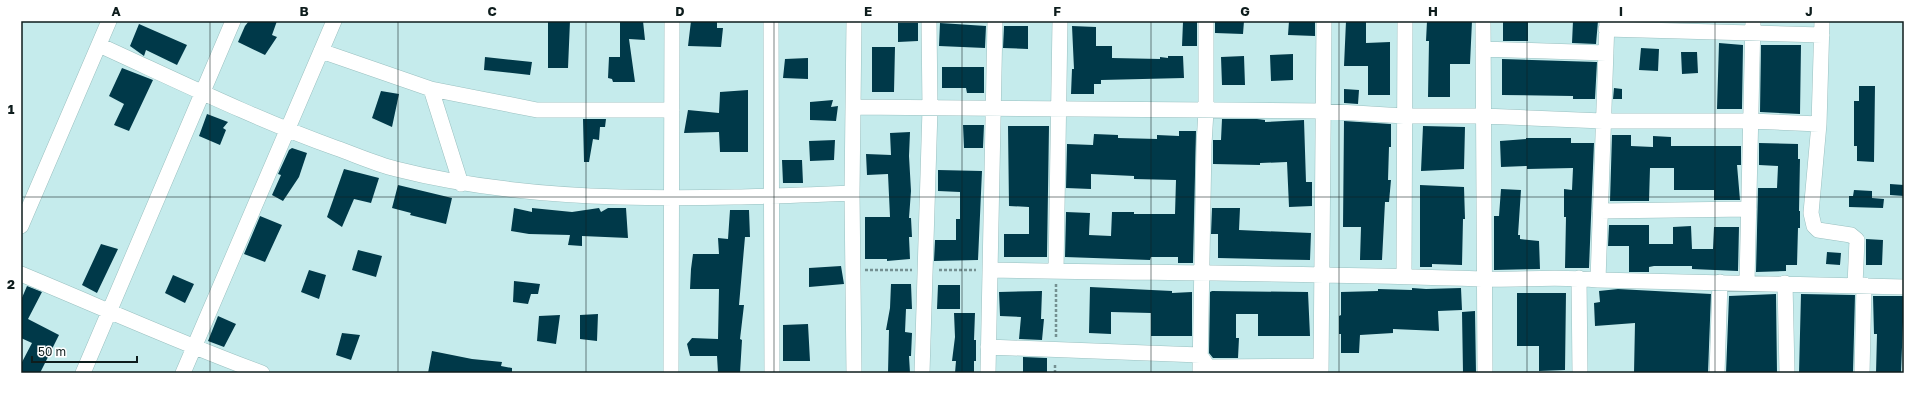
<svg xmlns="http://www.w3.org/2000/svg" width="1925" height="394" font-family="'Golos Text',sans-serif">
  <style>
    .building { fill: #003949 }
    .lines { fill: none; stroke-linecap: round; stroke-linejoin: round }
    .minor-casing { stroke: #9ac0c0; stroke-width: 16 }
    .path { stroke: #749091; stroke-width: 2.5; stroke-dasharray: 3 2; stroke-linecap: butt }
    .minor { stroke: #fff; stroke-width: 15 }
    .grid { fill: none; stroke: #0e1d1d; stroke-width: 1; stroke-opacity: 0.55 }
    .neatline { fill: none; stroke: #0e1d1d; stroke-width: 1.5 }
    .grid-label { font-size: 13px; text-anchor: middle; font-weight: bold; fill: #0e1d1d }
  </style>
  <rect width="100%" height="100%" fill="#c5ebec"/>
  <path class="building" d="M249,21H277L272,35L277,37L265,55L238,42L245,26Z
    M548,21H570L568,68H548Z
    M620,21H643L645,40L629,39L635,82H613L612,79L608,78L609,57H620Z
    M691,21H717V28H723L721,47L688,46Z
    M1244,21L1243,34L1215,33V22Z
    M1289,21H1315V36L1288,35Z
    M1346,21H1366V43L1390,42V95H1368V66H1344Z
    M1427,21H1472L1470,64H1450V97H1428L1429,41H1426Z
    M1503,21H1528V41H1503Z
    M1573,21H1598L1596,44L1572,43Z
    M1183,22H1197V46H1182Z
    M898,23H918V41L898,42Z
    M940,23L986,26L985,48L939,46Z
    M139,24L187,45L177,65L146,50L144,56L130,46Z
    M1004,26H1028V49L1003,48Z
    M1072,26L1096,27V46H1112V58L1160,59V57L1168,58V56H1183L1184,78L1101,80V84H1094V94H1071L1072,69H1074Z
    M1719,43L1743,45L1742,109H1717Z
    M1761,45H1801L1800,114L1760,112Z
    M872,47H895L894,92H872Z
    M1641,48L1659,49L1658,71L1639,70Z
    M1681,52H1697L1698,73L1682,74Z
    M1293,54V80L1271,81L1270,55Z
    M1244,56L1245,85H1222L1221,57Z
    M485,57L532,62L530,75L484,70Z
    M808,58V79L783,78L785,59Z
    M1502,59L1597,62L1595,99H1573V96L1502,95Z
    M942,67H984V93H967L966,88H942Z
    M122,68L153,80L129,131L114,125L124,104L109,96Z
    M1859,86H1875L1874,162L1857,161V146H1854V101H1859Z
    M1614,88L1622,89V99H1613Z
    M1344,89L1359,90L1358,104L1344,103Z
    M748,90V152H720L719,132L684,133L688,110L719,113L720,92Z
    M381,91L399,94L392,127L372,118Z
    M833,100L831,107L838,106L836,121L810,120V102Z
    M207,114L228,122L223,128L226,130L220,145L199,136Z
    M583,119H606L605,127H600L599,140L593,139L589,162H584Z
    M1222,119H1257L1265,120V122L1304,120L1306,182H1312V206L1289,207L1287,162L1260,163V165L1213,164V140H1221Z
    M1344,121L1391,124V147H1389L1388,180H1391L1389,202H1385L1382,260H1360L1361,227H1343Z
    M963,125H984L983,148H964Z
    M1008,126H1049L1047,257H1004V234H1029V207L1009,206Z
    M1423,126L1465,127L1464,169L1421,171Z
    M1179,131H1196L1193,263H1178V257H1151L1150,260L1065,257L1066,212L1090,213L1089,235L1111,236L1112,212H1134V214H1175L1176,180L1134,179V176L1091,174V189L1066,188L1067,144L1093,145L1094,134L1118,135V138L1157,139V135L1179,136Z
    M910,132L909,156L911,191L909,218H911L912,237H909L910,259L887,261V259H865V217H890L888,174L867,175L866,154L891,155L890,133Z
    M1612,135H1631V146L1653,147V136L1671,137V146H1741V165H1737L1740,200H1714V190H1674V168H1650L1649,201H1610Z
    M1526,138H1571V143H1594L1589,268H1565L1566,217H1564V189L1572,190L1573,168L1527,169V166L1501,167L1500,141L1526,139Z
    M835,140L834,160L810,161L809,141Z
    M1759,143L1798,144V159H1800L1799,211H1800V228H1798L1797,265H1786V271L1756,272L1758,188H1777L1778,166L1759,165Z
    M292,148L307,153L299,177L283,201L272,195L281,175L278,174L289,150Z
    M782,160H802L803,183H783Z
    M344,169L379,178L371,203L354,199L342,227L327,217Z
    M938,170L982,171L978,260L934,261L935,240H956V219H960V192L938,191Z
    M1890,184L1904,185V196L1890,195Z
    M398,185L452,198L446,224L410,215L411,213L392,208Z
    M1420,185L1464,187L1465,219H1463L1462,265L1432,264V267H1420Z
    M1501,189L1521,190L1518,235H1520V239L1539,241L1540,269L1494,270V216H1499Z
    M1854,190L1872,191V198L1884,199L1883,208L1849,207V196H1853Z
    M514,208L532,212V208L572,212L599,208L601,212L608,208H626L628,238L582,236V246L568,245L570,235L529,234L511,231Z
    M1212,208H1240L1239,230L1311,233L1310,260L1218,258V234H1211Z
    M730,210H749L750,237H745L739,305H744L740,339L742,340L740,373H718L717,356H690L687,344L692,338L718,339L719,289H690L691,269L693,254H719L718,238L728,239Z
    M260,216L282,225L265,262L244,254Z
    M1609,225H1649V244H1673V227L1691,226L1692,249H1713L1714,227H1739L1738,271L1692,269V266H1654L1649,267V272H1629V246H1608Z
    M1866,239L1883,240L1882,265H1866Z
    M101,244L118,249L97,293L82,285Z
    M358,250L382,256L376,277L352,270Z
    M1827,252L1841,253L1840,265L1826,264Z
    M841,266L844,284L809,287V268Z
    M309,270L326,275L319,299L301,292Z
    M173,275L194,284L185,303L165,293Z
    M514,281L540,284L538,294H531L528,304L513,302Z
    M891,284H911L912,309H906L905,332L912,333L911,356H909L910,373H888L889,330H886L890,308Z
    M938,285H960V309H937Z
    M27,286L42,292L28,319L59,335L40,373H21V364L32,343L21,338V300Z
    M1090,287L1172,291V293L1192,292V336H1151V313L1111,312V334L1089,333Z
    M1412,288L1426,289L1461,288L1462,310L1438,311L1439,331L1393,329V333L1360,335L1359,353H1341V334H1339V316L1341,315V292L1378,291V289L1412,290Z
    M1618,289L1711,294L1708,373H1634L1635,323L1595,326L1594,303L1600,302L1599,291Z
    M1042,291L1041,319H1044L1042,340L1019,339L1021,317L1000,316L999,292Z
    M1212,291L1308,292L1310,336H1258V314H1236V338H1239L1238,358H1213L1209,353L1210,292Z
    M1517,293H1566L1565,370L1539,371V346H1517Z
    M1776,294L1777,373H1726L1729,296Z
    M1801,294L1855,295L1853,373H1799Z
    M1873,296H1904L1901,373H1876L1877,334H1874Z
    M1475,311L1476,373H1463L1462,312Z
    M954,313H975L974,340H976V361H974V373H955L956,361H952L955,337Z
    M598,314L597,341L580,339V315Z
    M560,315L556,344L537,341L539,316Z
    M218,316L236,324L224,347L208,341Z
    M808,324L810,361H783V325Z
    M342,333L360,335L351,360L336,355Z
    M432,351L472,359L502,362L501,366L512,368V373H428Z
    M1023,357L1047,358V373H1023Z"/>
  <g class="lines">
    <g class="minor-casing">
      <path id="minor" d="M771,21L772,373
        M854,21L852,193L854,373
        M1483,21L1485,373
        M1822,21L1819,124L1811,213L1814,226L1818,230L1851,235L1857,240L1855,285
        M1606,29L1822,35
        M99,45C178,81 255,119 336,148C356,155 376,164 396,169C541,206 703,199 852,193
        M1483,49L1606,53
        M321,51L431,89L537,110H672
        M431,89L461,184
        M853,107L1322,111L1404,116H1483L1603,121H1751L1819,124
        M1600,211L1749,209
        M21,226L109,21
        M990,270C1154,273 1318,273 1482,279C1521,280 1560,276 1598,280L1904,287
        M1056,271L1060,21
        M21,274C101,307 180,343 262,373
        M1404,275L1405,21
        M1579,278L1580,373
        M1598,280L1607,21
        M1747,282L1753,21
        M1785,283L1787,373
        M988,347L1200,355L1208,367L1321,366
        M83,373L233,21
        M183,373L334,21
        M671,373L672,21
        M922,373L930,109L929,21
        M988,373L995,21
        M1200,373L1204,144L1206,111V21
        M1321,373L1324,21
        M1717,373L1720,282
        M1862,373L1864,285"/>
    </g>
    <path class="path" d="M865,270H912
      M939,270H976
      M1056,337V284
      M1055,373V364"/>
    <use href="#minor" class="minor"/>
  </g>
  <path class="grid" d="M210,21V373M398,21V373M586,21V373M774,21V373M962,21V373M1151,21V373M1339,21V373M1527,21V373M1715,21V373M21,197H1904"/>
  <rect width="1925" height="394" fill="none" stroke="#ffffff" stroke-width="44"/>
  <path d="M32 356v6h105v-6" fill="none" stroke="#0e1d1d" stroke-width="2"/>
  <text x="38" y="356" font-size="12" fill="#0e1d1d" stroke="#ffffff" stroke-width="3" paint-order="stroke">50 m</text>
  <rect x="22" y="22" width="1881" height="350" class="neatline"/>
  <g class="grid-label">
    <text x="116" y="16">A</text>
    <text x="304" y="16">B</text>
    <text x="492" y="16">C</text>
    <text x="680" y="16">D</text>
    <text x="868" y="16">E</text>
    <text x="1057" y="16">F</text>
    <text x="1245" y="16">G</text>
    <text x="1433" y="16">H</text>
    <text x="1621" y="16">I</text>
    <text x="1809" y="16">J</text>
    <text x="11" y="114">1</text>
    <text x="11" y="289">2</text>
  </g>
</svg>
